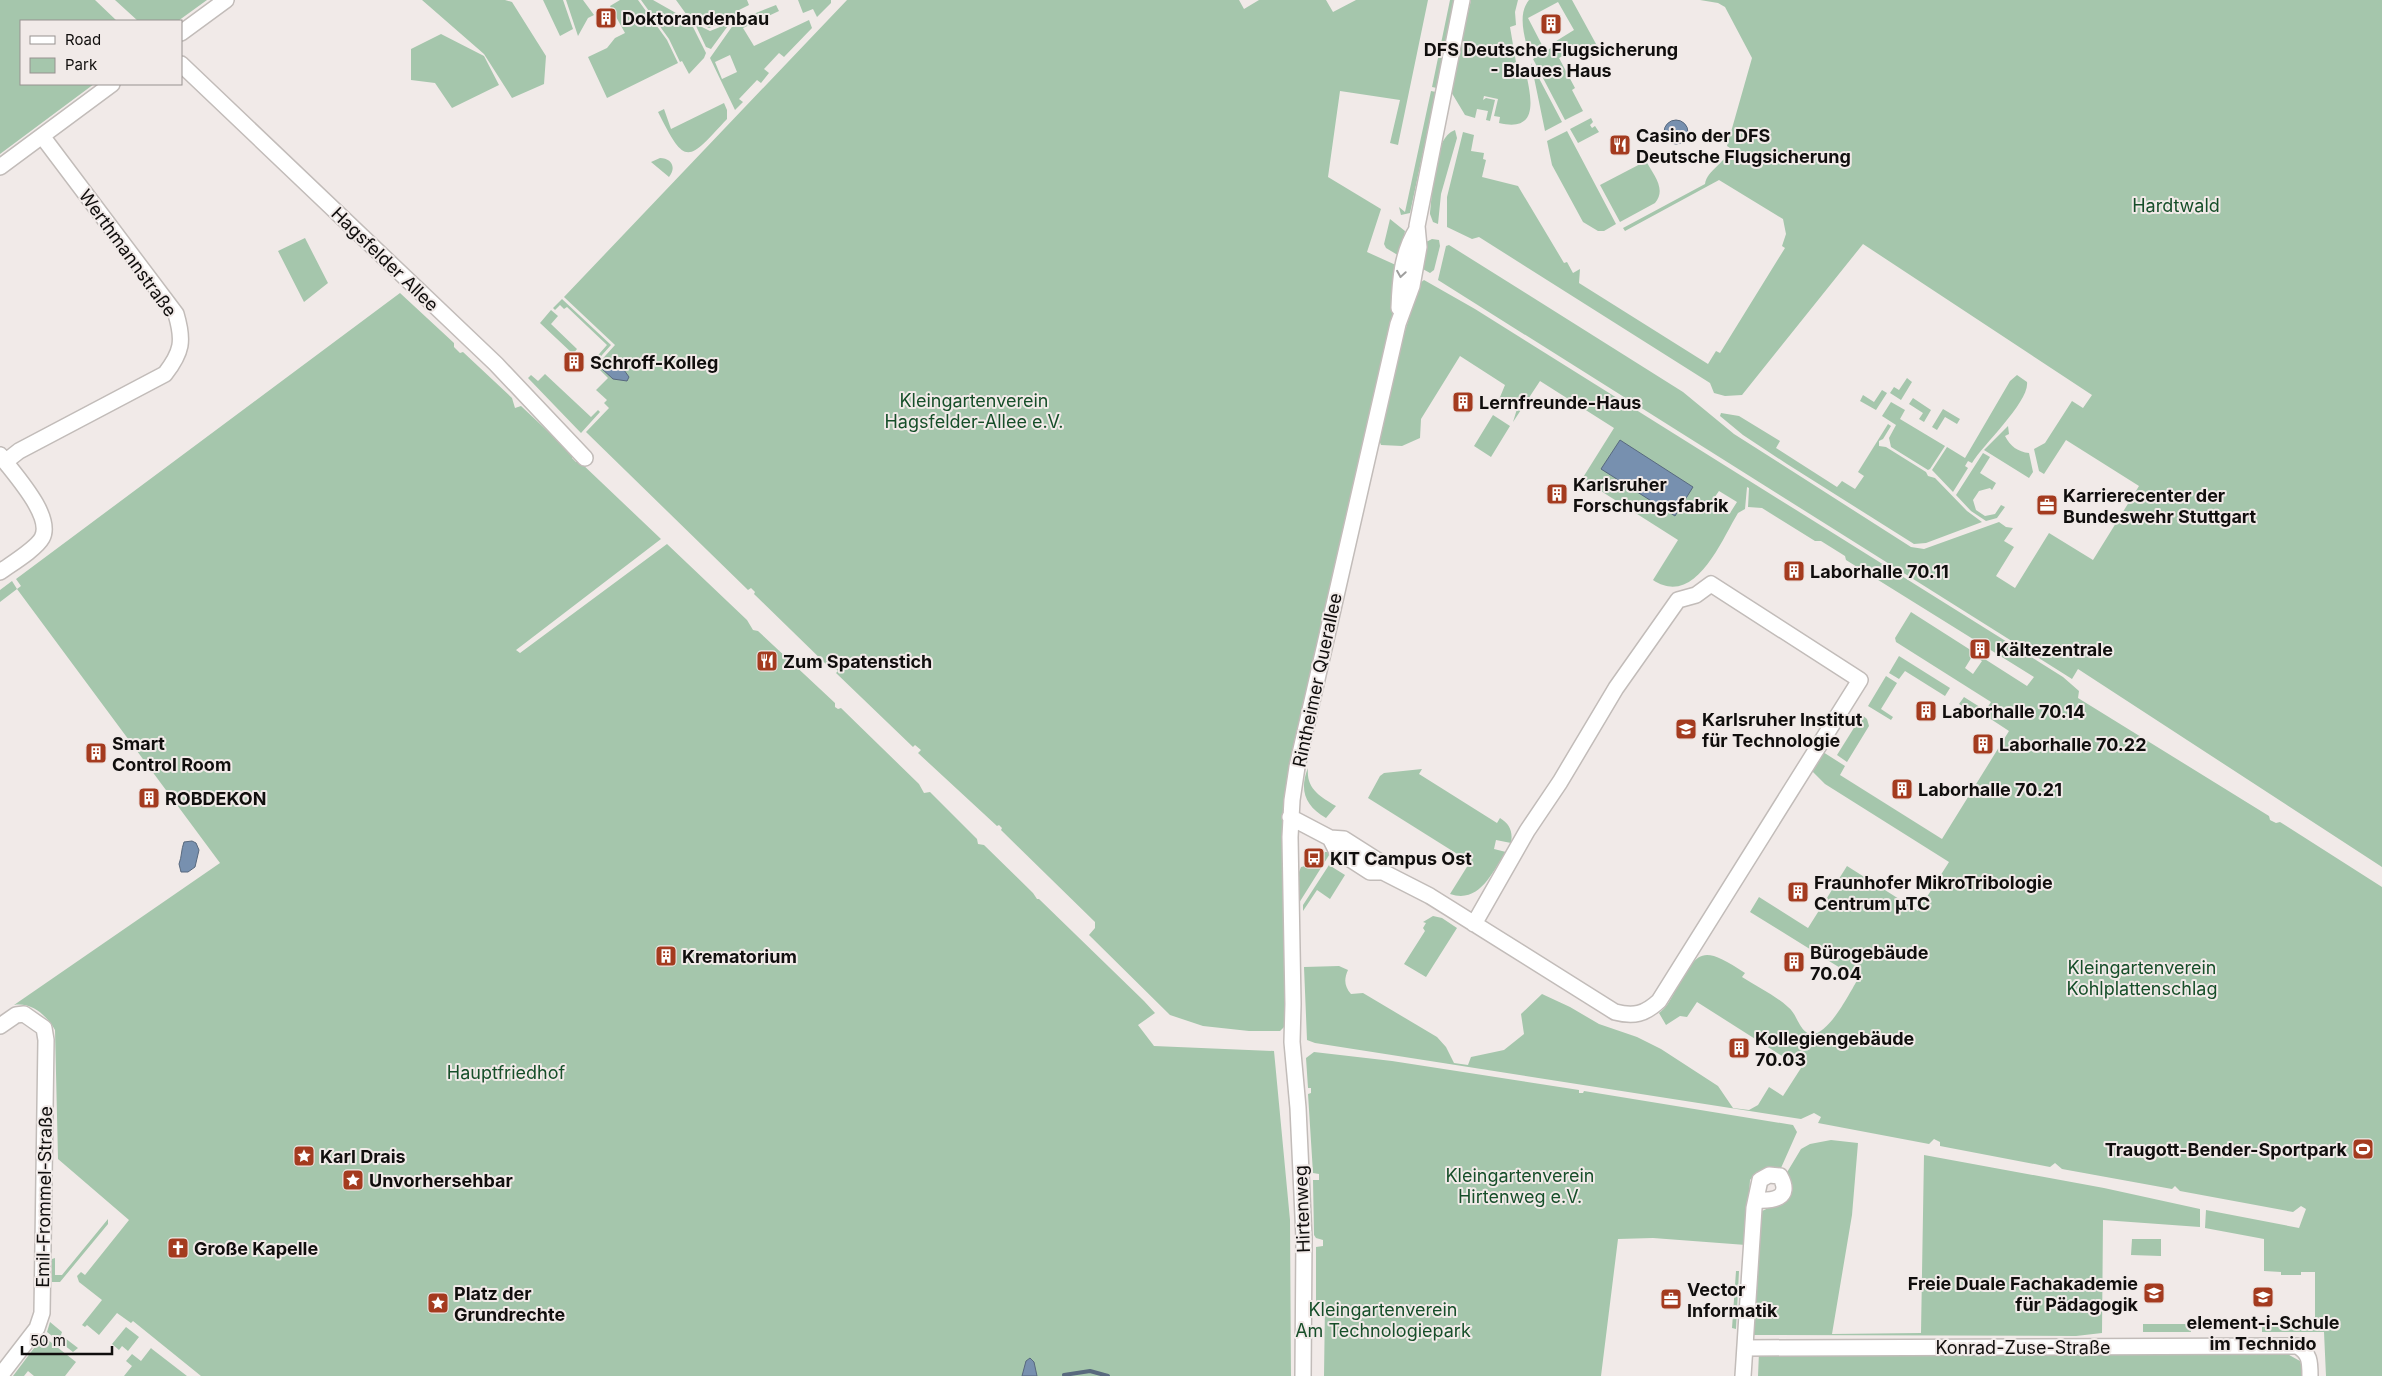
<svg xmlns="http://www.w3.org/2000/svg" width="2382" height="1376" font-family="Inter,sans-serif">
  <style>
    .green { fill: #a5c6ac; fill-rule: evenodd }
    .water { fill: #7790af; stroke: #58697e }
    .lines { fill: none; stroke-linecap: round; stroke-linejoin: round }
    .stream { stroke: #58697e; stroke-width: 4 }
    .minor-casing { stroke: #c2bcb9; stroke-width: 18 }
    .minor { stroke: #fff; stroke-width: 15 }
    .oneway { stroke: #9f9f9e }
    .labels { text-anchor: middle; dominant-baseline: central; stroke-width: 4; stroke-linejoin: round; paint-order: stroke }
    .poi-label { font-size: 18px; font-weight: bold; fill: #100e0d; stroke: #f1eae8; text-anchor: start }
    .park-label { font-size: 18px; fill: #164e29; stroke: #f1eae8 }
    .street-label { font-size: 18px; fill: #100e0d; stroke: #f1eae8 }
  </style>
  <rect width="100%" height="100%" fill="#f1eae8"/>
  <path class="green" d="M0,0H95L117,21H21V84H94L0,154Z
    M115,0H207L178,21H138Z
    M422,0H505L512,2L546,56L544,84L512,98L484,54Z
    M543,0H563L573,29L560,36Z
    M566,0H583L594,15L588,18L578,36Z
    M620,0H638L667,40L678,63L607,98L588,57L607,48L615,38L625,33L610,6Z
    M641,0H653L690,21L706,53L704,58L689,74L682,61L680,62L669,39Z
    M676,0H747L749,5L735,12L737,17L709,28L689,18Z
    M798,0H831V3L817,17L813,9L803,13Z
    M847,0H1239L1244,9L1259,0H1326L1333,12L1356,0H1428L1398,145L1390,143L1400,100L1340,91L1328,177L1381,209L1367,252L1398,266L1391,329L1285,799L1283,819L1286,1009L1285,1026L1280,1031H1249L1203,1026L1170,1015L1089,935L1095,928V922L1001,830L1002,828L999,825L997,826L918,753L921,750L915,745L913,747L836,673L838,671L834,667L831,669L754,594L755,592L751,588L748,590L586,432L609,408L604,403L607,400L596,390L608,378L596,366L615,345L564,297Z
    M1450,0H1455L1437,88L1432,87Z
    M1471,0H1518L1515,12L1516,25L1510,27L1518,74L1526,73C1531,97 1540,133 1499,123L1500,117L1494,116L1498,99L1484,96L1483,100L1486,98L1495,100L1490,121L1486,120L1488,111L1477,109L1475,118L1465,115L1450,90Z
    M1529,0H1572L1601,53L1591,58L1584,44L1559,58L1575,88L1572,90L1583,111L1565,120L1533,59L1554,46L1553,43L1574,30L1558,2L1528,18L1542,45L1528,52C1525,36 1517,15 1529,0Z
    M1700,0H2382V867L2078,669L2072,679L1438,280L1446,246L1449,245L1683,392L1734,434L1911,547L1924,549L1999,522L2006,527L2013,528L2004,541L2014,547L1996,576L2015,588L2049,533L2093,560L2139,486L2066,440L2044,474L2039,471L2034,449L2045,443L2072,401L2083,408L2092,395L1863,244L1742,395L1725,396L1714,393L1710,383L1479,237L1472,239L1447,227V197L1463,132L1474,135L1471,151L1484,153L1483,159L1486,160L1482,177L1518,186L1564,263L1567,262L1573,273L1580,269L1579,283L1708,364L1716,351L1720,353L1785,248L1782,246L1786,234L1783,219L1719,180L1625,231L1623,228L1705,184C1707,170 1726,163 1730,148L1727,146L1752,58L1725,7L1718,3Z
    M776,5L779,11L743,28L754,46L809,20L812,28L784,57L779,53L764,69L769,73L761,83L757,80L739,99L743,102L735,110L710,58L736,21ZM730,55L737,72L722,79L715,62Z
    M730,23L711,49L706,47L696,26V24L710,31Z
    M441,34L484,56L499,85L452,108L435,83L411,80V49Z
    M1531,63L1562,122L1545,131Z
    M1431,91L1436,92L1413,199L1410,213L1401,215L1399,207L1405,212Z
    M724,103L727,110V119C688,161 686,168 658,112L664,109L671,129Z
    M1591,118L1593,122L1590,125L1592,128L1595,126L1599,132L1578,143L1570,129Z
    M1455,130L1457,138L1441,194L1438,224L1433,222L1430,214C1433,193 1432,138 1455,130Z
    M1567,131L1616,224L1604,231H1598L1583,222L1552,165L1547,141Z
    M660,158C671,158 677,167 669,177L651,162Z
    M1646,161C1653,174 1667,189 1655,203L1620,222L1600,185Z
    M1390,219L1405,231L1401,257L1386,248L1384,244Z
    M305,238L328,283L304,302L278,251Z
    M1432,239L1439,240L1440,246L1434,270L1430,273L1421,268L1426,242Z
    M1424,280L1475,309L2063,677L2079,691L2078,698L2269,816L2270,820L2276,823L2280,822L2382,887V1376H2326L2324,1332H2262V1324H2315V1272H2301V1275H2281V1272L2264,1271V1239L2205,1228L2206,1210L2299,1228L2306,1209L2301,1206L2293,1212L2180,1191L2175,1186L2172,1189L2062,1169L2055,1163L2050,1167L1940,1146V1142L1934,1139L1929,1144L1818,1123L1821,1117L1814,1113L1801,1119L1315,1043L1307,1040L1304,967L1339,966L1348,970C1344,979 1344,986 1351,994L1363,993L1437,1037L1446,1047L1454,1063L1468,1065L1471,1057L1504,1050L1524,1034L1521,1014L1542,994L1570,1007L1599,1024L1637,1037L1661,1049L1718,1086L1733,1108L1749,1110L1758,1105L1769,1087L1783,1096L1801,1068L1697,1002L1687,1017L1680,1016L1666,1025L1659,1013C1666,1008 1669,1002 1673,995C1698,951 1699,943 1745,973L1742,977C1757,987 1775,995 1788,1007C1796,1013 1798,1026 1806,1032C1824,1045 1850,992 1858,979L1750,912L1759,897L1808,928L1847,866L1918,911L1949,862L1825,784L1811,770L1823,752L1845,766L1840,775L1942,839L2009,731L1983,714L1991,702L1896,642L1895,638L1911,612L2027,686L2034,677L1846,560L1845,556L1821,541H1815L1762,508L1748,507L1749,488L1747,487L1745,509L1738,513C1721,541 1695,608 1653,580L1678,540L1582,479L1614,428L1540,381L1513,422L1517,409L1498,402L1505,385L1460,356L1421,419L1420,438L1402,446L1381,445L1379,440L1399,350L1420,283ZM1719,491L1737,502L1730,513L1712,501ZM1973,655L1982,661L1973,674L1965,668Z
    M400,293L454,343V347L460,353L463,352L512,398L515,408L521,406L572,454V458L576,462H580L661,539L516,650L520,653L667,544L747,620L753,630L758,631L835,703V707L838,709L841,708L919,784L924,793L930,792L977,839L978,844L984,845L1033,893L1037,899H1039L1144,1001L1155,1013L1138,1025L1154,1046L1274,1051L1290,1220L1291,1376H201L133,1321L131,1323L117,1313L99,1335L87,1325L85,1327L82,1325L102,1300L79,1282L77,1276L81,1272L85,1275L129,1220L58,1159L55,1030C47,1016 32,1002 14,1005L220,863L17,589L0,602V590L12,581L17,589L21,586L16,579Z
    M562,299L611,345L594,364L592,362L607,345L567,307L564,309L560,305L555,310L553,308Z
    M551,310L558,316L551,324L577,349L573,354L540,323Z
    M545,374L591,417L598,410L600,412L581,433L528,378L531,375L538,381Z
    M2017,375L2027,382C2030,401 1983,445 1972,463L1968,461L1965,466L1968,468L1953,492L1932,470L1947,447L1965,458L2010,381Z
    M1907,378L1912,382L1901,400L1890,393L1894,387L1899,390Z
    M1882,390L1887,393L1876,410L1860,401L1863,395L1874,402Z
    M1913,398L1931,410L1924,422L1919,419L1923,413L1909,404Z
    M1891,402L1905,410L1900,419L1945,446L1930,469L1928,470L1891,447L1889,438L1896,425L1882,416Z
    M1943,409L1960,419L1957,424L1945,417L1937,430L1932,427Z
    M1721,413L1739,416L1780,441L1776,448L1837,487L1842,481L1855,489L1864,476L1858,472L1888,424L1891,426L1883,439L1879,441V446L1886,447L1926,472L1928,476L1935,478L1967,511L1982,522L1926,543L1914,544L1787,464L1743,435L1720,416Z
    M1493,415L1510,426L1491,457L1474,446Z
    M2008,426L2009,434L2005,436C2010,446 2018,452 2029,453L2033,472L2029,478L1984,450Z
    M1983,453L1990,457L1980,473L1996,483L1992,490L1990,488L1979,491L1973,500L1976,510L1985,516L1995,514L2001,505L2005,507L1997,518L1986,521L1971,511L1956,495Z
    M1899,656L1950,688L1945,696L1905,671L1899,679L1889,673Z
    M1886,676L1897,683L1881,709L1893,717L1891,720L1868,706Z
    M1964,697L1983,709L1978,716L1959,704Z
    M1862,715L1867,719L1869,726L1847,762L1837,755Z
    M1308,768C1306,789 1320,796 1336,806L1326,818C1305,806 1299,790 1308,768Z
    M1422,769L1419,774L1497,823L1500,818C1510,824 1513,832 1511,843L1496,840L1494,849L1506,852C1492,872 1480,904 1450,894L1470,862L1368,798L1380,776L1384,773Z
    M1325,852H1331L1299,903L1297,877L1301,867C1308,866 1322,857 1325,852Z
    M1329,865L1345,875L1330,899L1317,890L1303,911V905Z
    M1433,916L1442,918L1457,928L1426,977L1404,964L1425,931L1423,928L1426,923L1423,922Z
    M1314,1052L1392,1061L1579,1090V1093H1583L1584,1091L1793,1125L1797,1132L1781,1168C1767,1166 1759,1169 1750,1180L1746,1245L1653,1238L1618,1239L1601,1376H1324L1325,1304H1316V1247L1323,1246V1240L1316,1238L1314,1235L1313,1180H1319V1174L1313,1173L1308,1094L1311,1093V1088H1308L1306,1058Z
    M1831,1140L1858,1143L1852,1215L1832,1334L1921,1333L1924,1155L2104,1188L2200,1209V1227L2103,1220L2102,1333L2076,1336L1754,1335L1752,1332L1760,1212L1785,1200L1786,1174L1801,1149L1810,1144Z
    M108,1219V1224L60,1282H52V1259L55,1258V1275H62Z
    M2132,1239H2161V1256L2131,1255Z
    M1736,1271H1739L1736,1329L1732,1328Z
    M50,1322L62,1332L61,1335L78,1348L73,1352L47,1332Z
    M2143,1324H2190L2191,1332H2143Z
    M126,1327L139,1337L128,1351L122,1346L119,1350L112,1344Z
    M43,1336L76,1362L65,1376H34L28,1371L24,1376H13Z
    M151,1348L152,1349L187,1376H124L132,1366L126,1361L132,1354L141,1361Z
    M1759,1352H2284L2300,1361L2305,1376H1758Z"/>
  <path class="water" d="M1664 132a12 12 0 1 1 24 0a12 12 0 1 1-24 0Z
    M626,360L628,362V365L624,370L629,377L627,381L613,379L601,368Z
    M1620,440L1693,487L1675,516L1601,469Z
    M192,841L196,843L199,850L195,867L188,872H181L179,864C182,856 181,850 184,842Z
    M1030,1358L1034,1362L1037,1376H1022L1026,1361Z"/>
  <g class="lines">
    <path class="stream" d="M1064,1375L1090,1371L1108,1376"/>
    <g class="minor-casing">
      <path id="minor" d="M181,33L226,0
        M181,64L496,364L585,458
        M0,167L112,84
        M1399,308C1400,280 1402,253 1417,229
        M0,455C13,473 54,516 42,538C36,549 11,564 0,572
        M5,462L19,451L165,374C182,352 184,341 176,314L42,136
        M1290,817L1330,838L1344,839L1377,860L1383,872
        M1330,838L1336,850L1370,872H1383L1430,896L1615,1012C1634,1017 1645,1014 1659,1001L1860,680L1711,584L1696,595L1678,600L1616,688L1560,782L1527,831L1474,924
        M0,1026L16,1015L24,1014L44,1028L46,1040L42,1313L37,1328L0,1376
        M1745,1348L2297,1346C2310,1353 2310,1362 2310,1376
        M1303,1376L1304,1238L1298,1108L1292,1042L1293,1004L1290,837L1292,800L1297,767L1398,324L1412,286L1419,247L1417,226L1462,0
        M1743,1376L1754,1208L1760,1180L1769,1175L1780,1176C1793,1199 1772,1201 1756,1200"/>
    </g>
    <use href="#minor" class="minor"/>
  </g>
  <defs><path id="oneway-chevron" d="M-2-3.5L2.5 0L-2 3.5" fill="none" stroke-width="1.6" stroke-linecap="round" stroke-linejoin="round" transform="scale(1.25)"/></defs>
  <use class="oneway" href="#oneway-chevron" transform="translate(1401 274) rotate(99)"/>
  <defs>
    <g id="building-square" transform="scale(1.125)"><rect x="-9" y="-9" width="18" height="18" rx="4" fill="#a43b1f" stroke="#f1eae8"/><path d="M-4-6H4V6H1V3H-1V6H-4ZM-2.5-4.3h1.7v1.8h-1.7ZM.8-4.3h1.7v1.8H.8ZM-2.5-1h1.7V.8h-1.7ZM.8-1h1.7V.8H.8Z" fill="#fff"/></g>
    <g id="restaurant-square" transform="scale(1.125)"><rect x="-9" y="-9" width="18" height="18" rx="4" fill="#a43b1f" stroke="#f1eae8"/><path d="M-5-6h1v4h1v-4h1v4h1v-4h1v5L-1.5 .5V6h-2V.5L-5-1ZM5-6V6H3V1.5H1.5Q1.5-4 5-6Z" fill="#fff"/></g>
    <g id="office-square" transform="scale(1.125)"><rect x="-9" y="-9" width="18" height="18" rx="4" fill="#a43b1f" stroke="#f1eae8"/><path d="M-6-3h4V-5.5h4V-3h4V5H-6ZM-1-4.5V-3h2v-1.5ZM-6 0V1H6V0Z" fill="#fff"/></g>
    <g id="university-square" transform="scale(1.125)"><rect x="-9" y="-9" width="18" height="18" rx="4" fill="#a43b1f" stroke="#f1eae8"/><path d="M0-5L7-2L0 1L-7-2ZM-4 1L0 2.5L4 1V4Q0 6-4 4Z" fill="#fff"/></g>
    <g id="bus-square" transform="scale(1.125)"><rect x="-9" y="-9" width="18" height="18" rx="4" fill="#a43b1f" stroke="#f1eae8"/><path d="M-5-6H5V4H4V6H2V4H-2V6H-4V4H-5ZM-3.5-4V0h7V-4ZM-3.5 1.2v1.5H-2V1.2ZM2 1.2v1.5H3.5V1.2Z" fill="#fff"/></g>
    <g id="stadium-square" transform="scale(1.125)"><rect x="-9" y="-9" width="18" height="18" rx="4" fill="#a43b1f" stroke="#f1eae8"/><path d="M0-5a6.5 5 0 1 0 0 10a6.5 5 0 1 0 0-10ZM-3.5-1.8h7v3.6h-7Z" fill="#fff"/></g>
    <g id="sight-square" transform="scale(1.125)"><rect x="-9" y="-9" width="18" height="18" rx="4" fill="#a43b1f" stroke="#f1eae8"/><path d="M0-6L1.8-2.2L6-1.7L2.9 1.2L3.7 5.4L0 3.3L-3.7 5.4L-2.9 1.2L-6-1.7L-1.8-2.2Z" fill="#fff"/></g>
    <g id="church-square" transform="scale(1.125)"><rect x="-9" y="-9" width="18" height="18" rx="4" fill="#a43b1f" stroke="#f1eae8"/><path d="M-1.2-6h2.4v3.5h3.3v2.4h-3.3V6h-2.4V-.1h-3.3v-2.4h3.3Z" fill="#fff"/></g>
    <g id="school-square" transform="scale(1.125)"><rect x="-9" y="-9" width="18" height="18" rx="4" fill="#a43b1f" stroke="#f1eae8"/><path d="M0-5L7-2L0 1L-7-2ZM-4 1L0 2.5L4 1V4Q0 6-4 4Z" fill="#fff"/></g>
  </defs>
  <g fill-rule="evenodd">
    <use href="#building-square" x="606" y="18"/>
    <use href="#building-square" x="1551" y="24"/>
    <use href="#restaurant-square" x="1620" y="145"/>
    <use href="#building-square" x="574" y="362"/>
    <use href="#building-square" x="1463" y="402"/>
    <use href="#building-square" x="1557" y="494"/>
    <use href="#office-square" x="2047" y="505"/>
    <use href="#building-square" x="1794" y="571"/>
    <use href="#building-square" x="1980" y="649"/>
    <use href="#restaurant-square" x="767" y="661"/>
    <use href="#building-square" x="1926" y="711"/>
    <use href="#university-square" x="1686" y="729"/>
    <use href="#building-square" x="1983" y="744"/>
    <use href="#building-square" x="96" y="753"/>
    <use href="#building-square" x="1902" y="789"/>
    <use href="#building-square" x="149" y="798"/>
    <use href="#bus-square" x="1314" y="858"/>
    <use href="#building-square" x="1798" y="892"/>
    <use href="#building-square" x="666" y="956"/>
    <use href="#building-square" x="1794" y="962"/>
    <use href="#building-square" x="1739" y="1048"/>
    <use href="#stadium-square" x="2363" y="1149"/>
    <use href="#sight-square" x="304" y="1156"/>
    <use href="#sight-square" x="353" y="1180"/>
    <use href="#church-square" x="178" y="1248"/>
    <use href="#university-square" x="2154" y="1293"/>
    <use href="#school-square" x="2263" y="1297"/>
    <use href="#office-square" x="1671" y="1299"/>
    <use href="#sight-square" x="438" y="1303"/>
  </g>
  <g class="labels">
    <g class="poi-label">
      <text x="622" y="18">Doktorandenbau</text>
      <text x="1551" y="49" text-anchor="middle">DFS Deutsche Flugsicherung<tspan x="1551" dy="21">- Blaues Haus</tspan></text>
      <text x="1636" y="135">Casino der DFS<tspan x="1636" dy="21">Deutsche Flugsicherung</tspan></text>
      <text x="590" y="362">Schroff-Kolleg</text>
      <text x="1479" y="402">Lernfreunde-Haus</text>
      <text x="1573" y="484">Karlsruher<tspan x="1573" dy="21">Forschungsfabrik</tspan></text>
      <text x="2063" y="495">Karrierecenter der<tspan x="2063" dy="21">Bundeswehr Stuttgart</tspan></text>
      <text x="1810" y="571">Laborhalle 70.11</text>
      <text x="1996" y="649">Kältezentrale</text>
      <text x="783" y="661">Zum Spatenstich</text>
      <text x="1942" y="711">Laborhalle 70.14</text>
      <text x="1702" y="719">Karlsruher Institut<tspan x="1702" dy="21">für Technologie</tspan></text>
      <text x="112" y="743">Smart<tspan x="112" dy="21">Control Room</tspan></text>
      <text x="1999" y="744">Laborhalle 70.22</text>
      <text x="1918" y="789">Laborhalle 70.21</text>
      <text x="165" y="798">ROBDEKON</text>
      <text x="1330" y="858">KIT Campus Ost</text>
      <text x="1814" y="882">Fraunhofer MikroTribologie<tspan x="1814" dy="21">Centrum µTC</tspan></text>
      <text x="1810" y="952">Bürogebäude<tspan x="1810" dy="21">70.04</tspan></text>
      <text x="682" y="956">Krematorium</text>
      <text x="1755" y="1038">Kollegiengebäude<tspan x="1755" dy="21">70.03</tspan></text>
      <text x="2347" y="1149" text-anchor="end">Traugott-Bender-Sportpark</text>
      <text x="320" y="1156">Karl Drais</text>
      <text x="369" y="1180">Unvorhersehbar</text>
      <text x="194" y="1248">Große Kapelle</text>
      <text x="2138" y="1283" text-anchor="end">Freie Duale Fachakademie<tspan x="2138" dy="21">für Pädagogik</tspan></text>
      <text x="1687" y="1289">Vector<tspan x="1687" dy="21">Informatik</tspan></text>
      <text x="454" y="1293">Platz der<tspan x="454" dy="21">Grundrechte</tspan></text>
      <text x="2263" y="1322" text-anchor="middle">element-i-Schule<tspan x="2263" dy="21">im Technido</tspan></text>
    </g>
    <g class="park-label">
      <text x="2176" y="205">Hardtwald</text>
      <text x="974" y="400">Kleingartenverein<tspan x="974" dy="21">Hagsfelder-Allee e.V.</tspan></text>
      <text x="2142" y="967">Kleingartenverein<tspan x="2142" dy="21">Kohlplattenschlag</tspan></text>
      <text x="506" y="1072">Hauptfriedhof</text>
      <text x="1520" y="1175">Kleingartenverein<tspan x="1520" dy="21">Hirtenweg e.V.</tspan></text>
      <text x="1383" y="1309">Kleingartenverein<tspan x="1383" dy="21">Am Technologiepark</tspan></text>
    </g>
    <g class="street-label">
      <text transform="translate(128 253) rotate(54)">Werthmannstraße</text>
      <text transform="translate(385 259) rotate(44)">Hagsfelder Allee</text>
      <text transform="translate(1317 680) rotate(-78)">Rintheimer Querallee</text>
      <text transform="translate(44 1197) rotate(-89)">Emil-Frommel-Straße</text>
      <text transform="translate(1302 1209) rotate(-92)">Hirtenweg</text>
      <text x="2023" y="1347">Konrad-Zuse-Straße</text>
    </g>
  </g>
  <rect x="20" y="20" width="162" height="65" fill="#f1eae8" stroke="#979290"/>
  <rect x="30" y="36" width="25" height="8" fill="#ffffff" stroke="#979290"/>
  <text x="65" y="45" font-size="15" fill="#100e0d">Road</text>
  <rect x="30" y="58" width="25" height="15" fill="#a5c6ac" stroke="#979290"/>
  <text x="65" y="70" font-size="15" fill="#100e0d">Park</text>
  <path d="M22 1346v8h90v-8" fill="none" stroke="#100e0d" stroke-width="2.5"/>
  <text x="30" y="1346" font-size="15" fill="#100e0d" stroke="#f1eae8" stroke-width="4" paint-order="stroke">50 m</text>
</svg>
